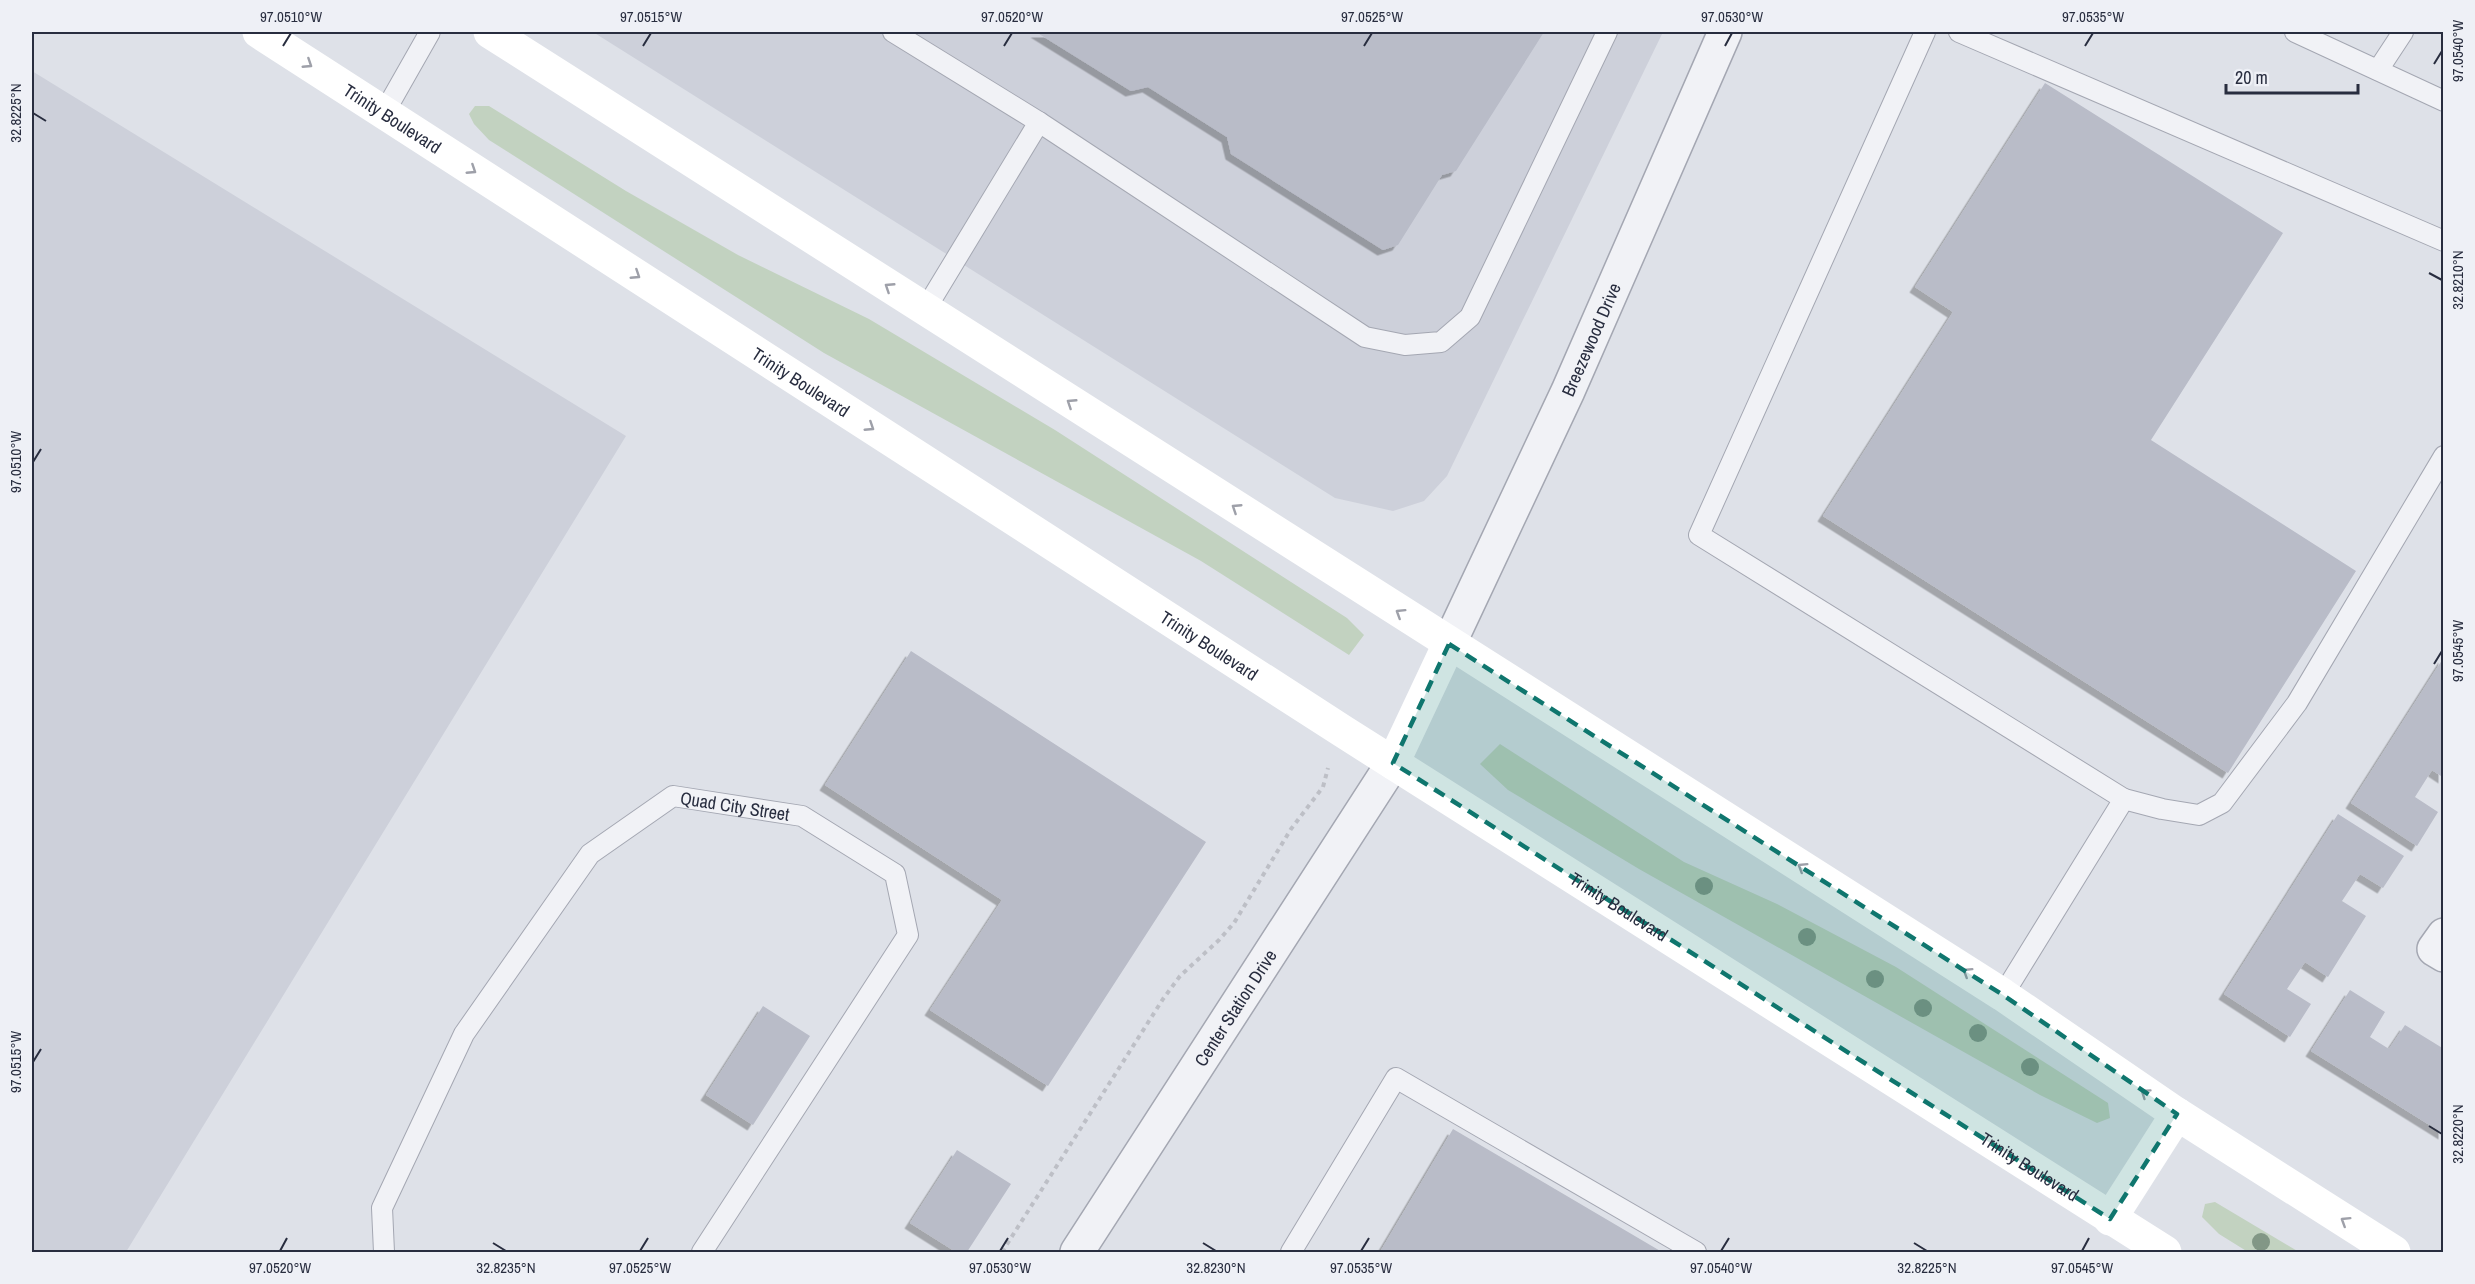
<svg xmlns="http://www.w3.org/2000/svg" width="2475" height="1284" font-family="'Archivo Narrow',sans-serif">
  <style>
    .built { fill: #cdd0da }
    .green { fill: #c2d2c0 }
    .building { fill: #b9bcc8; filter: url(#shadow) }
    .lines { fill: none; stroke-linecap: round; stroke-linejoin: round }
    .lane-casing { stroke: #a4a7b2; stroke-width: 22 }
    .street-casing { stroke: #a4a7b2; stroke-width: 36 }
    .path { stroke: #bdbfc6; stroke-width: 4; stroke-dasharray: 4.5 4.5; stroke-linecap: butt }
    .lane { stroke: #f1f2f6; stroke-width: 20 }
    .street { stroke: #f1f2f6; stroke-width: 33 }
    .secondary { stroke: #fff; stroke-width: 33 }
    .tree { fill: #829786 }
    .oneway { stroke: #9ea0a9 }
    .marked { fill: #0f766e; fill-opacity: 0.2; stroke: #0f766e; stroke-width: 4.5; stroke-dasharray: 12 8; stroke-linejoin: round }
    .ticks { fill: none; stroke: #282d3f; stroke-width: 2 }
    .labels { text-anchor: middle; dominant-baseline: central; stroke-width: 6; stroke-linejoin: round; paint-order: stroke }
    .street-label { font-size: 18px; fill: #282d3f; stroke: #eef0f6 }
    .neatline { fill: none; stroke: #282d3f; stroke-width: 2 }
    .ticks-label { font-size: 15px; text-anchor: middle; fill: #282d3f }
  </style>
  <defs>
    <filter id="shadow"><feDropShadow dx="-5.5" dy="5.5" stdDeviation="0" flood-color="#0004"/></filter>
  </defs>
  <rect width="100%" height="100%" fill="#dee1e8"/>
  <path class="built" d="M593,32H1663L1447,476L1424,501L1393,511L1335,498Z
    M32,71L626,436L126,1252H32Z"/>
  <path class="green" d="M475,106H489L626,191L738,255L869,319L1055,430L1347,618L1364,635L1349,655L1201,561L824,353L489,140L474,124L469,114Z
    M1500,744L1684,862L1777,904L1896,967L2108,1103L2110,1118L2097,1123L2040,1095L1639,869L1508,790L1480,764Z
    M2215,1202L2299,1252H2248L2219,1234L2202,1217L2205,1204Z"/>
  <path class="building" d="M1036,32H1544L1456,171L1442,175L1398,245L1383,250L1231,154L1227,137L1148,87L1131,91Z
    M2045,83L2283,233L2151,440L2356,571L2228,773L1823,516L1953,312L1915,287Z
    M911,651L1206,842L1048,1086L930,1010L1002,900L825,785Z
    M2444,657V778L2432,770L2415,797L2438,812L2417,846L2351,803Z
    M2338,814L2404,856L2383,888L2360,874L2342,901L2366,916L2328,977L2305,962L2287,989L2311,1004L2290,1037L2224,994Z
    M2350,990L2385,1012L2370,1037L2389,1049L2405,1025L2444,1049V1134L2311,1051Z
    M763,1006L810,1036L753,1125L706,1095Z
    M1453,1129L1662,1252H1380Z
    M957,1150L1011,1184L967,1252H956L910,1223Z"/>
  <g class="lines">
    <g class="lane-casing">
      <g id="lane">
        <path d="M893,32L1039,122L1365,337L1405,345L1441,342L1470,317L1607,32"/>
        <path d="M1925,32L1699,535L2124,799L2003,995"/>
        <path d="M1959,32L2444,241"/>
        <path d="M2295,32L2444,101"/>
        <path d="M2378,70L2403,32"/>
        <path d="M384,113L430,32"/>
        <path d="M925,310L1039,122"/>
        <path d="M2124,799L2162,809L2199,815L2222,803L2297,703L2444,456"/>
        <path id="s1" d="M384,1252L382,1208L464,1034L590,854L673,796L802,816L895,874L908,935L702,1252"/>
        <path d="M1291,1252L1396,1078L1696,1252"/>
      </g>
    </g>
    <g class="street-casing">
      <g id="street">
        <path id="s2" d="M1449,644L1568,391L1725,32"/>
        <path d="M2444,935L2434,949L2444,955"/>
        <path id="s3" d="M1077,1252L1393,763"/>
      </g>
    </g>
    <path class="path" d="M1002,1252L1163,999L1180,976L1219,940L1234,923L1291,829L1323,787L1328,768"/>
    <use href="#lane" class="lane"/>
    <use href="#street" class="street"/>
    <g class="secondary">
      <path id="s4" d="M259,32L1344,732L2165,1252"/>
      <path d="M490,32L2003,995L2177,1114L2394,1252"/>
      <path d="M1393,763L1449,644"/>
      <path d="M2110,1219L2177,1114"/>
    </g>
  </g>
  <g class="tree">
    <circle cx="1704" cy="886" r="9"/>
    <circle cx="1807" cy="937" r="9"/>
    <circle cx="1875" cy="979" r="9"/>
    <circle cx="1923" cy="1008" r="9"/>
    <circle cx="1978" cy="1033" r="9"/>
    <circle cx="2030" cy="1067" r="9"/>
    <circle cx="2261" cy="1242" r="9"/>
  </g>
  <defs><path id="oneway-chevron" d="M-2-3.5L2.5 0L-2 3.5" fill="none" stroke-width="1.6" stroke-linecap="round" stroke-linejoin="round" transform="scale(1.5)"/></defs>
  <g class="oneway">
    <use href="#oneway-chevron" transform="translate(308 64) rotate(33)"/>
    <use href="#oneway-chevron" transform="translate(472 170) rotate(33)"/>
    <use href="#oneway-chevron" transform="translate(636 275) rotate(33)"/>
    <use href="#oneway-chevron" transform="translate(889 287) rotate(-147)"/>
    <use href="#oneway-chevron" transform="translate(1071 403) rotate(-147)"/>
    <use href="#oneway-chevron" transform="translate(870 427) rotate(33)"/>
    <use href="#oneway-chevron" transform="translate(1236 508) rotate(-147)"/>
    <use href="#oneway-chevron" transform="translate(1400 613) rotate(-148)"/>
    <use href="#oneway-chevron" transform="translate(1802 867) rotate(-148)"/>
    <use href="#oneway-chevron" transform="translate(1967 972) rotate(-148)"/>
    <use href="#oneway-chevron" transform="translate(2145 1093) rotate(-145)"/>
    <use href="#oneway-chevron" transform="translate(2345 1221) rotate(-148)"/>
  </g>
  <path class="marked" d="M1449,644L2003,995L2177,1114L2110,1219L1393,763Z"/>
  <path class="ticks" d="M283,46L291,33M643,46L651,33M1004,46L1012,33M1364,46L1372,33M1725,46L1732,33M2085,46L2093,33M2434,64L2442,51M33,113L46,121M2429,273L2442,280M33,462L41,449M2434,664L2442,651M33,1062L41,1049M2429,1126L2442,1134M493,1243L506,1251M1203,1243L1216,1251M1914,1243L1927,1251M280,1251L287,1238M640,1251L648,1238M1000,1251L1008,1238M1361,1251L1369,1238M1721,1251L1729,1238M2082,1251L2089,1238"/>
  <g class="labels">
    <g class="street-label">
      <text stroke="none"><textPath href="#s4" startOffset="159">Trinity Boulevard</textPath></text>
      <text stroke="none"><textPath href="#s2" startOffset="336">Breezewood Drive</textPath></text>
      <text stroke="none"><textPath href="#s4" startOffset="645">Trinity Boulevard</textPath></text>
      <text stroke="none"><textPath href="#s4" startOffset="1131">Trinity Boulevard</textPath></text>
      <text stroke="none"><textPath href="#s1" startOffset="620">Quad City Street</textPath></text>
      <text stroke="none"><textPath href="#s4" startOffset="1617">Trinity Boulevard</textPath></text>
      <text stroke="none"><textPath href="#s3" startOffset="291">Center Station Drive</textPath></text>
      <text stroke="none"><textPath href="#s4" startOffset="2103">Trinity Boulevard</textPath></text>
    </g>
  </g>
  <rect width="2475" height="1284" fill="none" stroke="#eef0f6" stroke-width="66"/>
  <path d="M2226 84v9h132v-9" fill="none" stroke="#282d3f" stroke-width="3"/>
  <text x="2235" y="84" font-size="18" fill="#282d3f" stroke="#eef0f6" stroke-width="4.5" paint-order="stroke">20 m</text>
  <rect x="33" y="33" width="2409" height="1218" class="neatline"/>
  <g class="ticks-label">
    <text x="291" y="22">97.0510°W</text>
    <text x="651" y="22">97.0515°W</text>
    <text x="1012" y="22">97.0520°W</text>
    <text x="1372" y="22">97.0525°W</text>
    <text x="1732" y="22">97.0530°W</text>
    <text x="2093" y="22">97.0535°W</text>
    <text transform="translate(2458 51) rotate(-90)" y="5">97.0540°W</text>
    <text transform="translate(16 113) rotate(-90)" y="5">32.8225°N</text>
    <text transform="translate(2458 280) rotate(-90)" y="5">32.8210°N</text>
    <text transform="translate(16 462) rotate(-90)" y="5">97.0510°W</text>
    <text transform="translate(2458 651) rotate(-90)" y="5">97.0545°W</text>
    <text transform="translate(16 1062) rotate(-90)" y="5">97.0515°W</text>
    <text transform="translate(2458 1134) rotate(-90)" y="5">32.8220°N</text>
    <text x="280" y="1273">97.0520°W</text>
    <text x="506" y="1273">32.8235°N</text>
    <text x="640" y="1273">97.0525°W</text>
    <text x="1000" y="1273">97.0530°W</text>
    <text x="1216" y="1273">32.8230°N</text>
    <text x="1361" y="1273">97.0535°W</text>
    <text x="1721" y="1273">97.0540°W</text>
    <text x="1927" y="1273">32.8225°N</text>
    <text x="2082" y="1273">97.0545°W</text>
  </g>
</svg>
